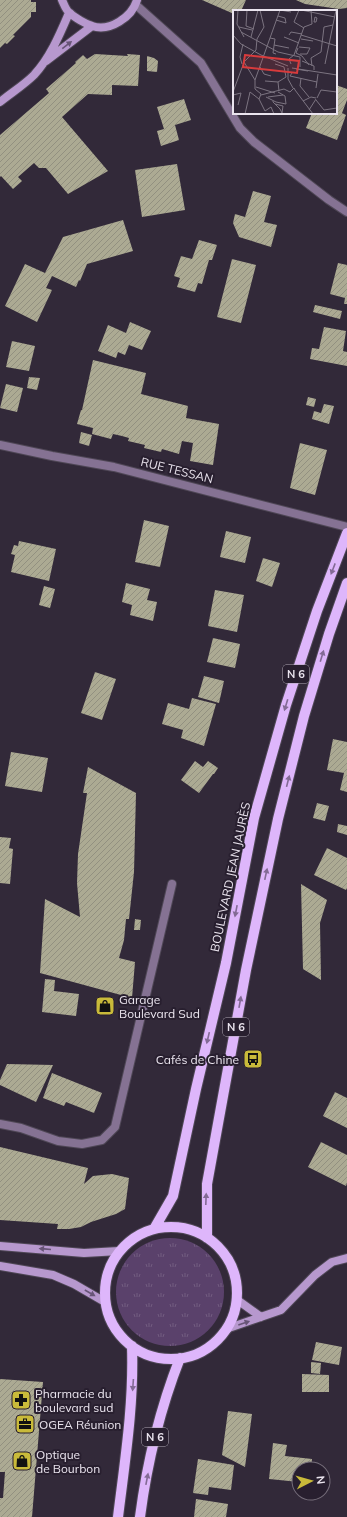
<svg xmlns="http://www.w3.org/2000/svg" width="347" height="1517" font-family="Mulish,sans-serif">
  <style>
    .grass { fill: url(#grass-tufts) }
    .building { fill: url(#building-hatch) }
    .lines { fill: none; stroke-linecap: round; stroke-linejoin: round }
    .street-casing { stroke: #4f4756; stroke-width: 10 }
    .secondary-casing { stroke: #4f4756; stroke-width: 10 }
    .primary-casing { stroke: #4f4756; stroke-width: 12 }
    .street { stroke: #857293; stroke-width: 8 }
    .secondary { stroke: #b798ce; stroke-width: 8 }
    .primary { stroke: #deb6fb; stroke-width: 10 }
    .oneway { fill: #685577 }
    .oneway2 { fill: #836a95 }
    .labels { text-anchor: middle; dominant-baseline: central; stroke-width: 4; stroke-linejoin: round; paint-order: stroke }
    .shield { fill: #281f2f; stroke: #b0a9b5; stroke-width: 1 }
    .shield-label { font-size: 11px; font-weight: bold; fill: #eae4ee }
    .street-label { font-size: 12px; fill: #eae4ee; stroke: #281f2f }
    .poi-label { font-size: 12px; fill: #eae4ee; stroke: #281f2f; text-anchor: start }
    .inset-road { fill: none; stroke: #7c7481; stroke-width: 1 }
    .view { fill: #d83b3c; fill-opacity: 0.15; stroke: #d83b3c; stroke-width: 2 }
    .inset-edge { fill: none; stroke: #eae4ee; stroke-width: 2 }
  </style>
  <defs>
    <pattern id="grass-tufts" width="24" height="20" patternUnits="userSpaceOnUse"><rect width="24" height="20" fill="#5a416b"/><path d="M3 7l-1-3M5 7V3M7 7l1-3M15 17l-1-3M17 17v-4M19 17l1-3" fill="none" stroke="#725c80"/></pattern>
    <pattern id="building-hatch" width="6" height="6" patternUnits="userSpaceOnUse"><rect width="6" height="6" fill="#acaa93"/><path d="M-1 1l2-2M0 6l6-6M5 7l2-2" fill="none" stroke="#929080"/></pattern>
  </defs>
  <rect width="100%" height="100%" fill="#322939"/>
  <path class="grass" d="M116 1292a54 54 0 1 1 108 0a54 54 0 1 1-108 0Z"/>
  <path class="building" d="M0,0H31V2H36V12H31V17L13,35L15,36L7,44L5,43L0,48Z
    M202,0H246L241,11H234V14Z
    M296,0H347V8L339,9L305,4Z
    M95,54L128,56L127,54L140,55L138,86L112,85V95L88,94L62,117L108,171L68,194L46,168H39L34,163L18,177L22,181L13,189L1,176L0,177V135L49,93L46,89L76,63L75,62L83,55L87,59Z
    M147,56L154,58L158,61L157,72L147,71Z
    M336,85L347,89V100L342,113L346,115L337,140L306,128L312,113H336Z
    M184,99L191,120L175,125L179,140L161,146L157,131L164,129L157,107Z
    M177,164L185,210L142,217L135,170Z
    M253,191L271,196L264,222L277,225L271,247L239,237L233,223L235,214L245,217Z
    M123,220L133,251L87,264L80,281L79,280L76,287L52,276L46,288L52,290L37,322L5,306L25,264L45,273L63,237Z
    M199,240L217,245L212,260H209L202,284L198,283L195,292L177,287L180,278L174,276L181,256L192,259Z
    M232,259L256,265L241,323L217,317Z
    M338,263L347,265V304H344L345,298L330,294Z
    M315,305L342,311L340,319L313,312Z
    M130,322L151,331L142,350L129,345L125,355L118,352L116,358L98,351L108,325L126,333Z
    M324,327L346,331L343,351L347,352V366L310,359L312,348L319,349Z
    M12,341L35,346L29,371L6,367Z
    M93,360L146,373L141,394L188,406L186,418L219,424L213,465L190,461L193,443L182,441L179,454L162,449L161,452L144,448L145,445L128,441L129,438L122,436L113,434L111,439L92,434L93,428L77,424L81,410H82Z
    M29,377L40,378L37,390L27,388Z
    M6,384L23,388L17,412L0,408Z
    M308,397L316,399L314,407L306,405Z
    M324,404L334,406L329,424L312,419L314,411L321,413Z
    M81,432L92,435L89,446L79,443Z
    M300,443L327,450L315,495L290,488Z
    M144,520L169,526L160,567L135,562Z
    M226,531L251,537L245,563L220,557Z
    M19,541L56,549L49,581L11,572L15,555L11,554L14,545L18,546Z
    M263,558L280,563L272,587L256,581Z
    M126,583L150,589L147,600L157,602L153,621L130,615L132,605L122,602Z
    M44,586L55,589L50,608L39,605Z
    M215,590L244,595L237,632L208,626Z
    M213,638L240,644L235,668L207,662Z
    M95,672L116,679L102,720L81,713Z
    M204,676L224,681L219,703L198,697Z
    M192,698L216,704L204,746L181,738L183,730L162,724L168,703L189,709Z
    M333,739L347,742V792L340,790L344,773L327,770Z
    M11,752L48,758L42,792L5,786Z
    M195,761L203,767L208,761L218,768L214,774H213L199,793L181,780Z
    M88,767L136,793L134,872L129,919H126L124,940L119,958L135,962L132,998L40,973L45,899L80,917L77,883L78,854L87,793H83Z
    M317,803L329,806L325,821L313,818Z
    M338,824L347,826V835L337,832Z
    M0,837L11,838L9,848L13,849L10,884L0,883Z
    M327,848L347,858V888L346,890L314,875Z
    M301,884L327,900L320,923L321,980L303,969Z
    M135,919L141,920L140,930H134Z
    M45,979L55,980L54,991L79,994L76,1016L42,1012Z
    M7,1064L53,1065L36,1102L0,1085V1080Z
    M52,1073L102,1093L94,1113L66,1102L64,1106L43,1098Z
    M335,1092L347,1098V1128L323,1116Z
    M321,1142L347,1155V1183L346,1186L308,1167Z
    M0,1147L88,1168L84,1184L93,1176L112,1174L129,1178L125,1209L116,1214L91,1222L81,1227L69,1229H57L58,1224L0,1220Z
    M316,1342L342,1347L339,1365L312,1360Z
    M311,1362L321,1363L320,1374L311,1373Z
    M302,1374L329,1375V1392H302Z
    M0,1379L43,1382L32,1517H0V1498H3L5,1472H0Z
    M228,1411L252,1414L245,1467L222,1455Z
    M273,1443L287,1445L285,1456L312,1459L311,1469H299V1482L269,1479Z
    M198,1459L234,1465L231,1490L209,1487L208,1495L193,1493Z
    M196,1499L228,1504L226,1517H194Z"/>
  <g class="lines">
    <g class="street-casing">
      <path id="street" d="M136,5L201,63L240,128L254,142L329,200L347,212
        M0,445L52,456L114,467L347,527
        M0,1124L21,1128L58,1141L82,1144L102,1140L115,1127L172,884"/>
    </g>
    <g class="secondary-casing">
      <path id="secondary" d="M62,0C64,4 66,11 70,13C75,18 86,24 92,26C110,32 132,17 137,0
        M46,61L92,26
        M0,102C11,93 24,85 34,75C50,58 60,34 69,13
        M0,1246L84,1253L119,1251
        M0,1266L53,1275L74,1284L105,1302
        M236,1299L261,1317
        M226,1329L281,1310L315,1275L332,1262L347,1258"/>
    </g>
    <g class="primary-casing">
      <path id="primary" d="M105 1293a66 66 0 1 1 132 0a66 66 0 1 1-132 0Z
        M154,1229L173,1196L196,1089L226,963L254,818L286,705L317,611L347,533
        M207,1238V1184L246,970L278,819L304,716L329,634L347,583
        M118,1517C125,1460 134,1404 132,1346
        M140,1517C147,1463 160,1409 180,1358"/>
    </g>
    <use href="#street" class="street"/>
    <use href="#secondary" class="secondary"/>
    <use href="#primary" class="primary"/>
  </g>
  <defs><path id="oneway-solid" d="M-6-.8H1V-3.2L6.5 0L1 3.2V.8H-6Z"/></defs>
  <g class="oneway">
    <use href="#oneway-solid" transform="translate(67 45) rotate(-38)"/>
    <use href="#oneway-solid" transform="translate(45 1249) rotate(-175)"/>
    <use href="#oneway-solid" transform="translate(90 1293) rotate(30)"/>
    <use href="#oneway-solid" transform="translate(244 1323) rotate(-19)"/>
  </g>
  <g class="oneway2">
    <use href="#oneway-solid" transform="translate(333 569) rotate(111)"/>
    <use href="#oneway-solid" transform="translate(322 656) rotate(-73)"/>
    <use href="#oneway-solid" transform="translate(286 705) rotate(107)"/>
    <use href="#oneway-solid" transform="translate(288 781) rotate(-76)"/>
    <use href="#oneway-solid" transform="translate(266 874) rotate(-78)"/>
    <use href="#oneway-solid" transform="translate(236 911) rotate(101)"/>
    <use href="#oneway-solid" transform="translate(240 1002) rotate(-80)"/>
    <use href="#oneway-solid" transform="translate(208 1038) rotate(103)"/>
    <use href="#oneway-solid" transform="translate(206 1199) rotate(-88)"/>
    <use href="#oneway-solid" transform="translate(133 1385) rotate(94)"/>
    <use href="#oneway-solid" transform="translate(147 1479) rotate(-79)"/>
  </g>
  <defs>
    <g id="shop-square" transform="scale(1)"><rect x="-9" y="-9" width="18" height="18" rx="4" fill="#c9ba3a" stroke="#281f2f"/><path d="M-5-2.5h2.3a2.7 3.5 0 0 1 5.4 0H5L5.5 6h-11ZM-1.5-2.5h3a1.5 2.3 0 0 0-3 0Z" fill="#111"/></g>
    <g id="bus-square" transform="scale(1)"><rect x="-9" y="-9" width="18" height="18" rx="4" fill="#c9ba3a" stroke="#281f2f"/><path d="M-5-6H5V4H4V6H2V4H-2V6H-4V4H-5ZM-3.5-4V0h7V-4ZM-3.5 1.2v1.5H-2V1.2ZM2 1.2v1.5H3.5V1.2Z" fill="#111"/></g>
    <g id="pharmacy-square" transform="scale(1)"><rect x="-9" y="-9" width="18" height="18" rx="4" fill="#c9ba3a" stroke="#281f2f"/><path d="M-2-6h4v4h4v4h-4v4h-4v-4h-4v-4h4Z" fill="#111"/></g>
    <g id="office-square" transform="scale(1)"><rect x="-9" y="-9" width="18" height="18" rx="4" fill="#c9ba3a" stroke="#281f2f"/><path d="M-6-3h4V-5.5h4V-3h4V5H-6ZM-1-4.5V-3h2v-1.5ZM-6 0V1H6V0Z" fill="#111"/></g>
  </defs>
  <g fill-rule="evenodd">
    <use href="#shop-square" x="105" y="1006"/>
    <use href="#bus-square" x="253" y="1059"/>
    <use href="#pharmacy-square" x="21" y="1400"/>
    <use href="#office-square" x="25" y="1424"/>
    <use href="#shop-square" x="22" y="1461"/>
  </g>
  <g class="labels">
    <g class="shield">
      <rect x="283" y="665" width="26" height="18" rx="3"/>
      <rect x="223" y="1018" width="26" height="18" rx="3"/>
      <rect x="142" y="1428" width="26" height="18" rx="3"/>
    </g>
    <g class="shield-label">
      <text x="296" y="674">N 6</text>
      <text x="236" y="1027">N 6</text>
      <text x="155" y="1437">N 6</text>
    </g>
    <g class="street-label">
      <text transform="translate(177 470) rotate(14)">RUE TESSAN</text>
      <text transform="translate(230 877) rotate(-78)">BOULEVARD JEAN JAURÈS</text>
    </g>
    <g class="poi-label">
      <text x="119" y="999">Garage<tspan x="119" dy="14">Boulevard Sud</tspan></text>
      <text x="239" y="1059" text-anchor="end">Cafés de Chine</text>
      <text x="35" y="1393">Pharmacie du<tspan x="35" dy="14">boulevard sud</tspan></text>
      <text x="39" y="1424">OGEA Réunion</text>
      <text x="36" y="1454">Optique<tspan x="36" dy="14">de Bourbon</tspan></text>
    </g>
  </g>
  <g transform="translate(233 10)">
    <rect width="104" height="104" fill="#322939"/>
    <path class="inset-road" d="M5,0L4,14L11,27M14,0L13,16L21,19M66,0L61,12L71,18M68,0L102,7M82,7L84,8L83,12H81ZM43,10L53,13L52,8L45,6M6,17L19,20M8,22L45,42L67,47V57M0,25L8,34L28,45L55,56M56,25L58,22L69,24M68,25L104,36M18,27L25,0M51,27L66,33M37,28L42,29L40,43L43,44M68,29L80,31M41,35L56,38M66,37L77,38L74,44H67M65,38L63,43L69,46L76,55M69,51L81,56V60M11,52L23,40L24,29L31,17L27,0M11,52L22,70V79L28,84L26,89L32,101L38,97L41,104M9,54L7,47L10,34M42,54L51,57L53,67L45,72L46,81M58,54L56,49L61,45L71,17L79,14L78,0M92,54L103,0M79,56L78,48L88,42L91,17L100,15M27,57L31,64L38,66M55,58V69L60,78M59,58L104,65M63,59L75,61M59,63L57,66L84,72M68,68L67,76L76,87M22,70L47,0L58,2M32,71L45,72M23,77L42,83M83,78L85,64M62,80L80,104M0,82L10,55M0,85L8,83L5,95M28,85L51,79L57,82L61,78L62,80M33,87L43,92L53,94L52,86L45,82M35,87L50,85M84,88L88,80L104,82M83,90L91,100L104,98M40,91V92L47,99L49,103L50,96L42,94M70,91L78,87L83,88M76,100L83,89M12,104L17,82L26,89"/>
    <path class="view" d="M12,45L66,51L64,63L10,57Z"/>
    <rect width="104" height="104" class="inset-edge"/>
  </g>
  <g transform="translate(311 1481) rotate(84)"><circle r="19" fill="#281f2f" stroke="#766e7b"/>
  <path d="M0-3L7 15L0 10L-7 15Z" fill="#c9ba3a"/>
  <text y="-6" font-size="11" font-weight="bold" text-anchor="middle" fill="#eae4ee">N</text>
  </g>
</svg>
